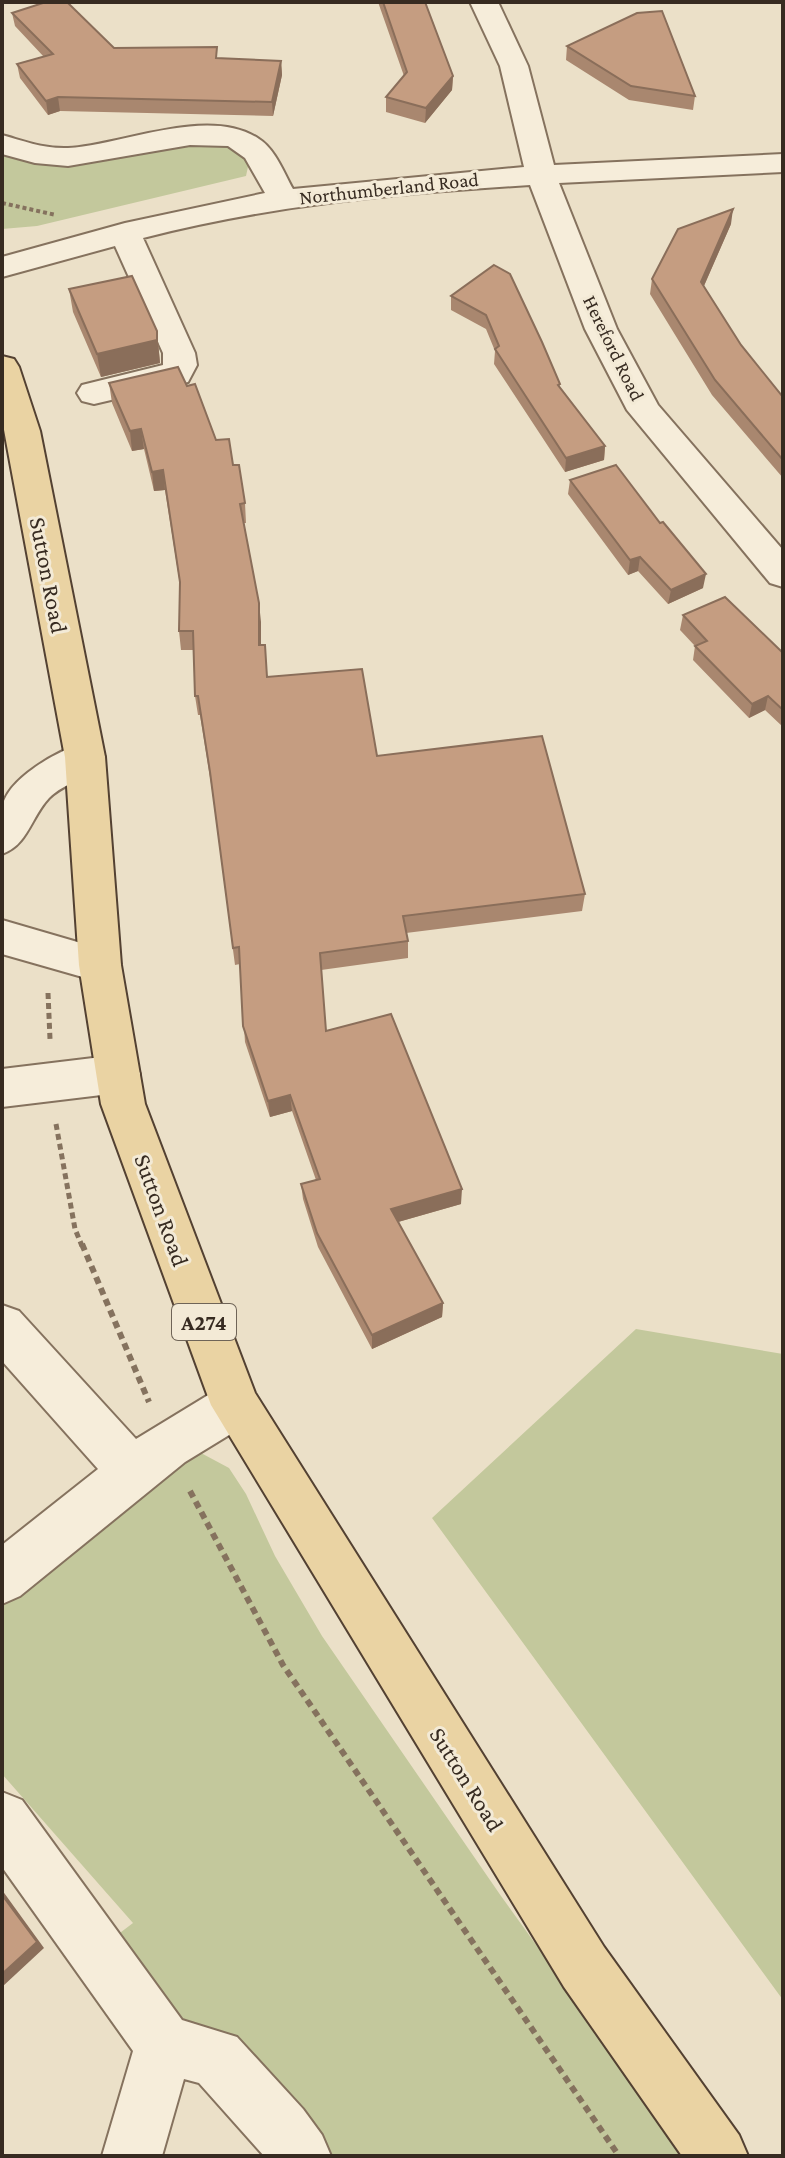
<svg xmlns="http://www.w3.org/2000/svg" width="785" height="2158" font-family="'Crimson Pro',serif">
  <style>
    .green { fill: #c3c89c }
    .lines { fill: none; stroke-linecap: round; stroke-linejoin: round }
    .minor-casing { stroke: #85725e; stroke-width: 4 }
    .major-casing { stroke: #534132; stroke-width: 4 }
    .path-far2 { stroke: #85725e; stroke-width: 4; stroke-dasharray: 4 3; stroke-linecap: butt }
    .path-far1 { stroke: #85725e; stroke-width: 5; stroke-dasharray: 6 4; stroke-linecap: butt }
    .path { stroke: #85725e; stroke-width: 6; stroke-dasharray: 7 5; stroke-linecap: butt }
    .minor { fill: #f6edda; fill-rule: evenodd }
    .major { fill: #ead3a3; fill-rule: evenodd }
    .wall { fill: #a9876f }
    .shaded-wall { fill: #8a6e5a }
    .building { fill: #c59d81; stroke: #8a6e5a; stroke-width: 2 }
    .labels { text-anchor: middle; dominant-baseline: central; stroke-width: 6; stroke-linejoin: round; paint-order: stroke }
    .far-street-label { font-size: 20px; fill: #372b21; stroke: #f3ead6 }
    .shield { fill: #f3ead6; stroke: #6f6457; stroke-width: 2 }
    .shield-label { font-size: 22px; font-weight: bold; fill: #372b21 }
    .street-label { font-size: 24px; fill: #372b21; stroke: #f3ead6 }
  </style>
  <rect width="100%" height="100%" fill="#ebe0c8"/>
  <path class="green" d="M199,138L238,147L249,162L246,176L37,226L2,229V154L43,163Z
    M636,1329L783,1354V2000L432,1518Z
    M201,1453L229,1468L246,1494L275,1556L322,1636L501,1896L688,2156H313L152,2011L104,1945L133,1923L2,1774V1590L172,1456Z"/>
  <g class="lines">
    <g class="minor-casing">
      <path id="minor" d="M470,2H498L528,66L554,165L783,154V172L559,183L617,329L658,405L783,550V587L770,583L627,410L585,329L530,185C399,193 270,205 143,238L195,353L197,365L188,382L94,404L82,401L77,393L82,385L163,365V353L115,246L2,277V257L125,223L265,193L245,158L228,146L190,145L68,166L35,163L2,154V135C24,141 44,149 68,148C122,145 210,105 259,139C275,149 284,173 293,189L524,167L500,66Z
        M85,742L99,747L105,757C93,779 66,781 49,798C31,817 28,845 2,854C2,839 0,822 2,808C7,778 58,751 85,742Z
        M2,920L115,953L121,965L115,977L100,982L2,954Z
        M118,1055L134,1061L140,1074L134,1087L118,1093L2,1107V1069Z
        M2,1305L19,1311L136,1439L218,1389L235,1382L252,1389L259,1405L252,1421L185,1462L20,1596L2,1604V1545L98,1469L2,1361Z
        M2,1792L22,1800L182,2020L237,2037L303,2109L322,2135L331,2156H264L199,2083L184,2079L162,2156H102L133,2051L2,1867Z"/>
    </g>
    <g class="major-casing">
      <path id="major" d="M2,356L14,359L19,367L40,431L105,757L121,965L145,1104L255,1393L604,1947L739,2135L748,2156H682L564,1987L211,1405L101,1104L79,965L65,757L2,419Z"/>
    </g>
    <path class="path-far2" d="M2,203L56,215"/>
    <path class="path-far1" d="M48,993L50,1039
      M56,1124L75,1229L82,1246"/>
    <path class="path" d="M82,1244L149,1402
      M190,1491L283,1665L619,2156"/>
    <use href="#minor" class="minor"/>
    <use href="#major" class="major"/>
  </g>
  <path class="wall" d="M378,2H425L453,76L452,90L425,123L386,112V97L404,76Z
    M12,13L114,48L218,58L281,61L282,75L273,116L60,111L48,115L20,78L17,64L44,57L15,26Z
    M567,46L695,96L693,110L629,100L566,60Z
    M731,224L704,286L741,345L783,397V478L712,395L650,294L652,279Z
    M69,289L157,331L160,363L101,377L73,312Z
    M451,296L542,342L560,387L605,446L604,460L565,472L494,364L495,351L486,329L451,310Z
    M109,383L187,386L216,440L233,465L245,503L246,523H244L259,603L261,645L267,677L377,756L585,894L582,911L406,933L408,941V958L321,970L326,1031L461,1204L398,1222L443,1303L442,1317L372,1349L318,1247L303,1199L301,1184L316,1180L292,1111L270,1117L245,1042L240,964L235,965L212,790L200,715H198L195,696L194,650H181L179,631L180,585L165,490L154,491L144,449L132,451L112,403Z
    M570,480L660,523L703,588L668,604L638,571L628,575L568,494Z
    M683,615L783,653V727L765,710L749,718L693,660L695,646L680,630Z"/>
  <path class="shaded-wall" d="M281,61L282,75L273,116L272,102Z
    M453,76L452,90L425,123L426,108Z
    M58,97L60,111L48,115L46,101Z
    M733,209L731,224L699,297L701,282Z
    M157,331L160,363L101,377L97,354Z
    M141,429L144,449L132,451L130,431Z
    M605,446L604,460L565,472L566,458Z
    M163,470L165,490L154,491L152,472Z
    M640,557L638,571L628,575L630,560Z
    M706,574L703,588L668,604L671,590Z
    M259,603L261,622V664L259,645Z
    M768,696L765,710L749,718L752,704Z
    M290,1095L292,1111L270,1117L268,1101Z
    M462,1189L461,1204L391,1224V1209Z
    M443,1303L442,1317L372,1349V1335Z
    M2,1890L44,1948L2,1987Z"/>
  <path class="building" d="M46,2H67L114,48L217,47L216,58L281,61L272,102L58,97L46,101L17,64L53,54L12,13Z
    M383,2H425L453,76L426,108L386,97L407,72Z
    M662,11L695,96L631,86L567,46L637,13Z
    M733,209L701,282L741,345L783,397V460L715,380L652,279L678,229Z
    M494,265L510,274L542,342L560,384L558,385L605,446L566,458L495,349L499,346L486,315L451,296Z
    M132,276L157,331V340L97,354L69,289Z
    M178,367L187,386L195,384L216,440L229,439L233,465H239L245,503L240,504L259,603V645H265L267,677L362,669L377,756L542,736L585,894L403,916L408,941L320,953L326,1031L391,1014L462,1189L391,1209L443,1303L372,1335L317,1233L301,1184L320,1179L290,1095L268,1101L243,1026L239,947L233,948L210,772L198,696H195L193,631H179L180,582L163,470L152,472L141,429L130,431L109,383Z
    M616,465L660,523L663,522L706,574L671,590L640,557L630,560L570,480Z
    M725,597L783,653V710L768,696L752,704L695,646L707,641L683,615Z
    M2,1895L37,1942L2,1974Z"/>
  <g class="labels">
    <g class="far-street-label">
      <text transform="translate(389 188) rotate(-6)">Northumberland Road</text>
      <text transform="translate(614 348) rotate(64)">Hereford Road</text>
    </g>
    <rect class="shield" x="172" y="1304" width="64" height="36" rx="6"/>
    <g class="shield-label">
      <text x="204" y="1322">A274</text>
    </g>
    <g class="street-label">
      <text transform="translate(49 575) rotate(79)">Sutton Road</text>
      <text transform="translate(162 1210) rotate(70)">Sutton Road</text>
      <text transform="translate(467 1779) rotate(58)">Sutton Road</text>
    </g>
  </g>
  <rect width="785" height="2158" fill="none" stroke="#372b21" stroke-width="8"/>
</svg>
